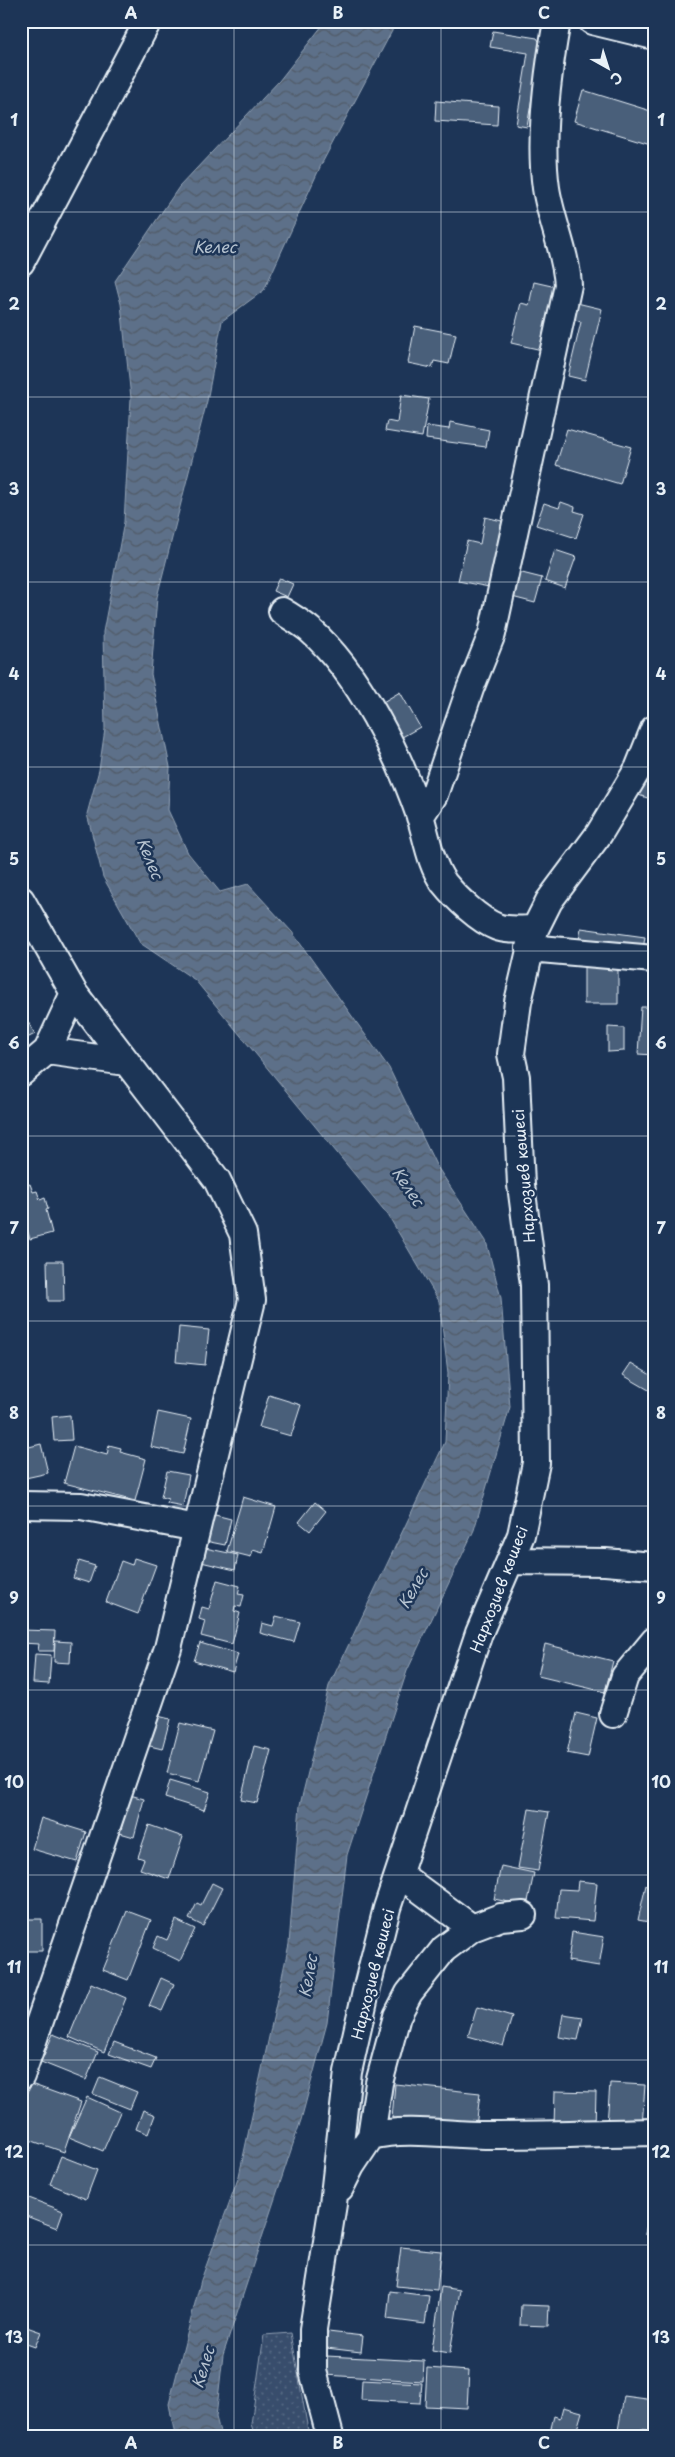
<svg xmlns="http://www.w3.org/2000/svg" width="675" height="2457" font-family="'Playpen Sans',sans-serif">
  <style>
    .garden { fill: url(#garden-dots); stroke: #909fb2 }
    .water { fill: url(#water-waves); stroke: #95a4b5 }
    .building { fill: #495e7a; stroke: #e8f1f8 }
    .lines { fill: none; stroke-linecap: round; stroke-linejoin: round }
    .minor-casing { stroke: #e8f1f8; stroke-width: 30 }
    .minor { stroke: #1d3557; stroke-width: 26 }
    .grid { fill: none; stroke: #e8f1f8; stroke-width: 1; stroke-opacity: 0.55 }
    .labels { text-anchor: middle; dominant-baseline: central; stroke-width: 5; stroke-linejoin: round; paint-order: stroke }
    .street-label { font-size: 15px; fill: #e8f1f8; stroke: #1d3557 }
    .water-label { font-size: 16px; font-style: italic; fill: #b7c4d1; stroke: #1d3557 }
    .neatline { fill: none; stroke: #e8f1f8; stroke-width: 2 }
    .grid-label { font-size: 16px; text-anchor: middle; font-weight: bold; fill: #e8f1f8 }
  </style>
  <defs>
    <pattern id="garden-dots" width="8" height="8" patternUnits="userSpaceOnUse" patternTransform="scale(1.25)"><rect width="8" height="8" fill="#374d6c"/><path d="M2 2h.1M6 6h.1" fill="none" stroke="#546782" stroke-width="1.8" stroke-linecap="round"/></pattern>
    <pattern id="water-waves" width="16" height="10" patternUnits="userSpaceOnUse" patternTransform="scale(1.25)"><rect width="16" height="10" fill="#5d7089"/><path d="M0 5q4-4 8 0t8 0" fill="none" stroke="#505a66"/></pattern>
  </defs>
  <rect width="100%" height="100%" fill="#1d3557"/>
  <filter id="ink" filterUnits="userSpaceOnUse"><feTurbulence type="fractalNoise" baseFrequency=".02" numOctaves="2"/><feDisplacementMap in="SourceGraphic" scale="10" xChannelSelector="R" yChannelSelector="G"/><feConvolveMatrix kernelMatrix="1 2 1 2 8 2 1 2 1" color-interpolation-filters="sRGB"/></filter>
  <g filter="url(#ink)">
    <path class="garden" d="M291,2333L309,2436H255L251,2424L264,2335Z"/>
    <path class="water" d="M326,21H394L392,31L321,165L264,290L222,321L207,401L157,597L151,674L170,767L168,810L188,853L220,892L248,884L292,932L389,1068L436,1165L486,1241L501,1298L510,1407L474,1530L407,1671L347,1855L327,2023L301,2120L223,2355L216,2417L221,2436H175L169,2404L201,2280L239,2176L289,1944L300,1805L329,1686L445,1442L448,1373L439,1301L388,1215L195,980L140,943L103,877L87,814L99,770L105,729L103,632L124,522L131,398L121,304L115,281L179,187L279,81Z"/>
    <path class="building" d="M493,31L537,38L541,44L527,127L516,125L528,53L490,47Z
      M583,90L654,112V145L574,121Z
      M436,101L498,106L497,125L435,121Z
      M534,282L556,287L542,350L511,343L521,303L529,305Z
      M577,303L602,309L585,380L568,376L581,322L573,319Z
      M415,326L456,334L449,364L434,361L432,368L408,363Z
      M401,395L429,399L422,437L385,431L387,421L397,423Z
      M450,422L489,430L486,447L426,439L427,426L449,429Z
      M567,429L631,447L620,484L556,465Z
      M561,502L575,507L574,511L584,514L576,538L536,525L544,503L559,508Z
      M485,517L502,521L489,587L458,581L467,541L480,544Z
      M555,550L576,557L565,588L545,581Z
      M518,572L542,578L535,603L512,597Z
      M279,578L293,584L287,597L273,591Z
      M400,692L420,727L395,741L376,706Z
      M654,762V800L635,794Z
      M581,928L645,937L642,955L578,946Z
      M584,966H618V1004H584Z
      M654,1001V1055L638,1054L641,1007H649Z
      M21,1010L35,1034L21,1041Z
      M608,1027L624,1028V1051L608,1052Z
      M30,1184L33,1192L37,1191L40,1200L45,1198L48,1209L46,1210L52,1233L30,1239L21,1209V1187Z
      M47,1261H63L64,1301H48Z
      M179,1327L209,1330L205,1365L176,1362Z
      M631,1363L654,1377V1393L623,1375Z
      M269,1395L301,1405L291,1436L259,1427Z
      M158,1412L191,1419L183,1454L151,1447Z
      M70,1415L72,1440L54,1441L52,1417Z
      M41,1444L48,1473L21,1479V1449Z
      M109,1445L121,1448L120,1452L146,1459L135,1501L64,1483L74,1446L107,1455Z
      M167,1471L189,1475L183,1506L167,1503L168,1499L161,1497Z
      M243,1497L276,1507L263,1553L253,1550L251,1557L227,1551Z
      M315,1502L326,1511L310,1531L299,1522Z
      M211,1514L231,1519L225,1545L205,1541Z
      M205,1548L238,1555L235,1570L201,1562Z
      M134,1558L156,1565L138,1614L106,1602L121,1561L132,1565Z
      M79,1561L95,1566L89,1583L73,1578Z
      M217,1580L240,1586L238,1594L244,1595L241,1607L235,1606L234,1611L240,1613L232,1644L201,1636L205,1621L199,1619L202,1607L209,1609Z
      M276,1616L300,1622L294,1642L260,1633L262,1623L273,1626Z
      M21,1630L55,1631L54,1651H38L39,1644L21,1643Z
      M55,1641L71,1642L70,1663L54,1662Z
      M200,1643L238,1654L233,1672L194,1661Z
      M545,1644L613,1661L605,1692L538,1676Z
      M35,1654L51,1655L49,1684L33,1683Z
      M576,1713L597,1718L588,1757L567,1753Z
      M154,1715L170,1719L162,1749L146,1745Z
      M180,1723L213,1731L199,1781L167,1773Z
      M254,1746L271,1750L257,1803L241,1800Z
      M170,1780L210,1792L204,1810L165,1798Z
      M130,1795L144,1799L134,1837L120,1833Z
      M529,1809L549,1812L538,1871L518,1868Z
      M41,1818L86,1832L77,1862L32,1849Z
      M149,1825L183,1837L169,1879L140,1869L144,1859L138,1857Z
      M501,1866L534,1873L527,1906L494,1899Z
      M578,1881L597,1883L593,1921L556,1918L559,1889L577,1890Z
      M212,1883L222,1888L203,1926L189,1919L197,1903L201,1905Z
      M646,1885L654,1887V1923L638,1920Z
      M127,1911L151,1920L128,1980L103,1970Z
      M21,1919H42V1951H21Z
      M176,1920L195,1929L180,1961L153,1948L158,1936L167,1940Z
      M572,1932L604,1937L599,1966L568,1961Z
      M161,1978L174,1984L162,2011L149,2006Z
      M91,1983L126,1998L104,2052L69,2037Z
      M477,2007L512,2017L503,2046L468,2036Z
      M563,2014L583,2017L578,2040L559,2037Z
      M53,2034L98,2052L86,2080L41,2062Z
      M114,2042L156,2058L151,2069L109,2054Z
      M100,2077L137,2092L130,2109L93,2094Z
      M610,2083L645,2085L642,2126L607,2124Z
      M31,2084L81,2102L64,2152L21,2137V2111Z
      M395,2084L480,2093L476,2127L392,2118Z
      M555,2091L596,2092L595,2127L554,2126Z
      M87,2097L120,2112L103,2151L69,2137Z
      M143,2110L155,2115L148,2134L136,2129Z
      M61,2156L97,2170L86,2199L50,2184Z
      M654,2188V2235L645,2234Z
      M21,2195L63,2211L57,2228L21,2214Z
      M401,2247L441,2251L437,2290L396,2286Z
      M441,2287L460,2290L450,2353L432,2350Z
      M390,2291L429,2296L425,2324L387,2319Z
      M521,2305L549,2306L548,2326L520,2325Z
      M21,2325L41,2332L35,2347L21,2342Z
      M328,2332L363,2336L361,2352L326,2348Z
      M326,2356L424,2361L423,2381L325,2375Z
      M427,2368L469,2371L467,2408L425,2406Z
      M362,2380L422,2383L420,2403L361,2400Z
      M624,2396L654,2400V2431L641,2429L640,2436H617Z
      M563,2407L582,2412L575,2436H549L554,2416L560,2418Z"/>
    <g class="lines">
      <g class="minor-casing">
        <path id="minor" d="M592,21L654,36
          M21,262L148,21
          M282,611C291,617 302,623 310,630C359,673 399,755 420,816C427,837 430,864 444,883C456,898 479,920 497,927C507,931 524,929 535,929
          M420,817L434,795L470,689L492,634L568,285C566,252 551,221 546,188C539,139 548,71 557,21
          M21,900L74,993L217,1180L243,1234L252,1300L168,1648L21,2076
          M529,948L654,959
          M47,1051L126,1062
          M21,1073L47,1051L74,993
          M21,1505L81,1506L197,1528
          M511,1561L605,1562L654,1566
          M613,1714L625,1676L654,1641
          M399,1874L472,1928
          M371,2136C407,2127 448,2135 485,2135C541,2135 598,2133 654,2132
          M340,2188L351,2166L371,2136L379,2083L397,2016L409,1993L444,1949L472,1928L501,1917L523,1915
          M330,2436L313,2371V2329L333,2204L348,2072L367,1987L387,1908L479,1633L521,1535L536,1463L534,1285L521,1185L516,1077L511,1054L518,1002L535,929L549,901L599,834L638,769L654,729"/>
      </g>
      <use href="#minor" class="minor"/>
    </g>
  </g>
  <path class="grid" d="M234,21V2436M441,21V2436M21,212H654M21,397H654M21,582H654M21,767H654M21,951H654M21,1136H654M21,1321H654M21,1506H654M21,1690H654M21,1875H654M21,2060H654M21,2245H654"/>
  <g class="labels">
    <g class="street-label">
      <text transform="translate(523 1176) rotate(-95)">Нархозиев көшесі</text>
      <text transform="translate(498 1589) rotate(-69)">Нархозиев көшесі</text>
      <text transform="translate(372 1974) rotate(-76)">Нархозиев көшесі</text>
    </g>
    <g class="water-label">
      <text x="215" y="246">Келес</text>
      <text transform="translate(151 858) rotate(68)">Келес</text>
      <text transform="translate(409 1186) rotate(56)">Келес</text>
      <text transform="translate(412 1588) rotate(-60)">Келес</text>
      <text transform="translate(307 1976) rotate(-80)">Келес</text>
      <text transform="translate(202 2367) rotate(-73)">Келес</text>
    </g>
  </g>
  <rect width="675" height="2457" fill="none" stroke="#1d3557" stroke-width="55"/>
  <g transform="translate(608 68) rotate(141)" stroke="#1d3557" stroke-width="4" paint-order="stroke">
  <path d="M0-4L9 19L0 12L-9 19Z" fill="#e8f1f8"/>
  <text y="-8" font-size="14" font-weight="bold" text-anchor="middle" fill="#e8f1f8">С</text>
  </g>
  <rect x="28" y="28" width="620" height="2402" class="neatline"/>
  <g class="grid-label">
    <text x="131" y="19">A</text>
    <text x="338" y="19">B</text>
    <text x="544" y="19">C</text>
    <text x="14" y="126">1</text>
    <text x="661" y="126">1</text>
    <text x="14" y="310">2</text>
    <text x="661" y="310">2</text>
    <text x="14" y="495">3</text>
    <text x="661" y="495">3</text>
    <text x="14" y="680">4</text>
    <text x="661" y="680">4</text>
    <text x="14" y="865">5</text>
    <text x="661" y="865">5</text>
    <text x="14" y="1049">6</text>
    <text x="661" y="1049">6</text>
    <text x="14" y="1234">7</text>
    <text x="661" y="1234">7</text>
    <text x="14" y="1419">8</text>
    <text x="661" y="1419">8</text>
    <text x="14" y="1604">9</text>
    <text x="661" y="1604">9</text>
    <text x="14" y="1788">10</text>
    <text x="661" y="1788">10</text>
    <text x="14" y="1973">11</text>
    <text x="661" y="1973">11</text>
    <text x="14" y="2158">12</text>
    <text x="661" y="2158">12</text>
    <text x="14" y="2343">13</text>
    <text x="661" y="2343">13</text>
    <text x="131" y="2449">A</text>
    <text x="338" y="2449">B</text>
    <text x="544" y="2449">C</text>
  </g>
</svg>
